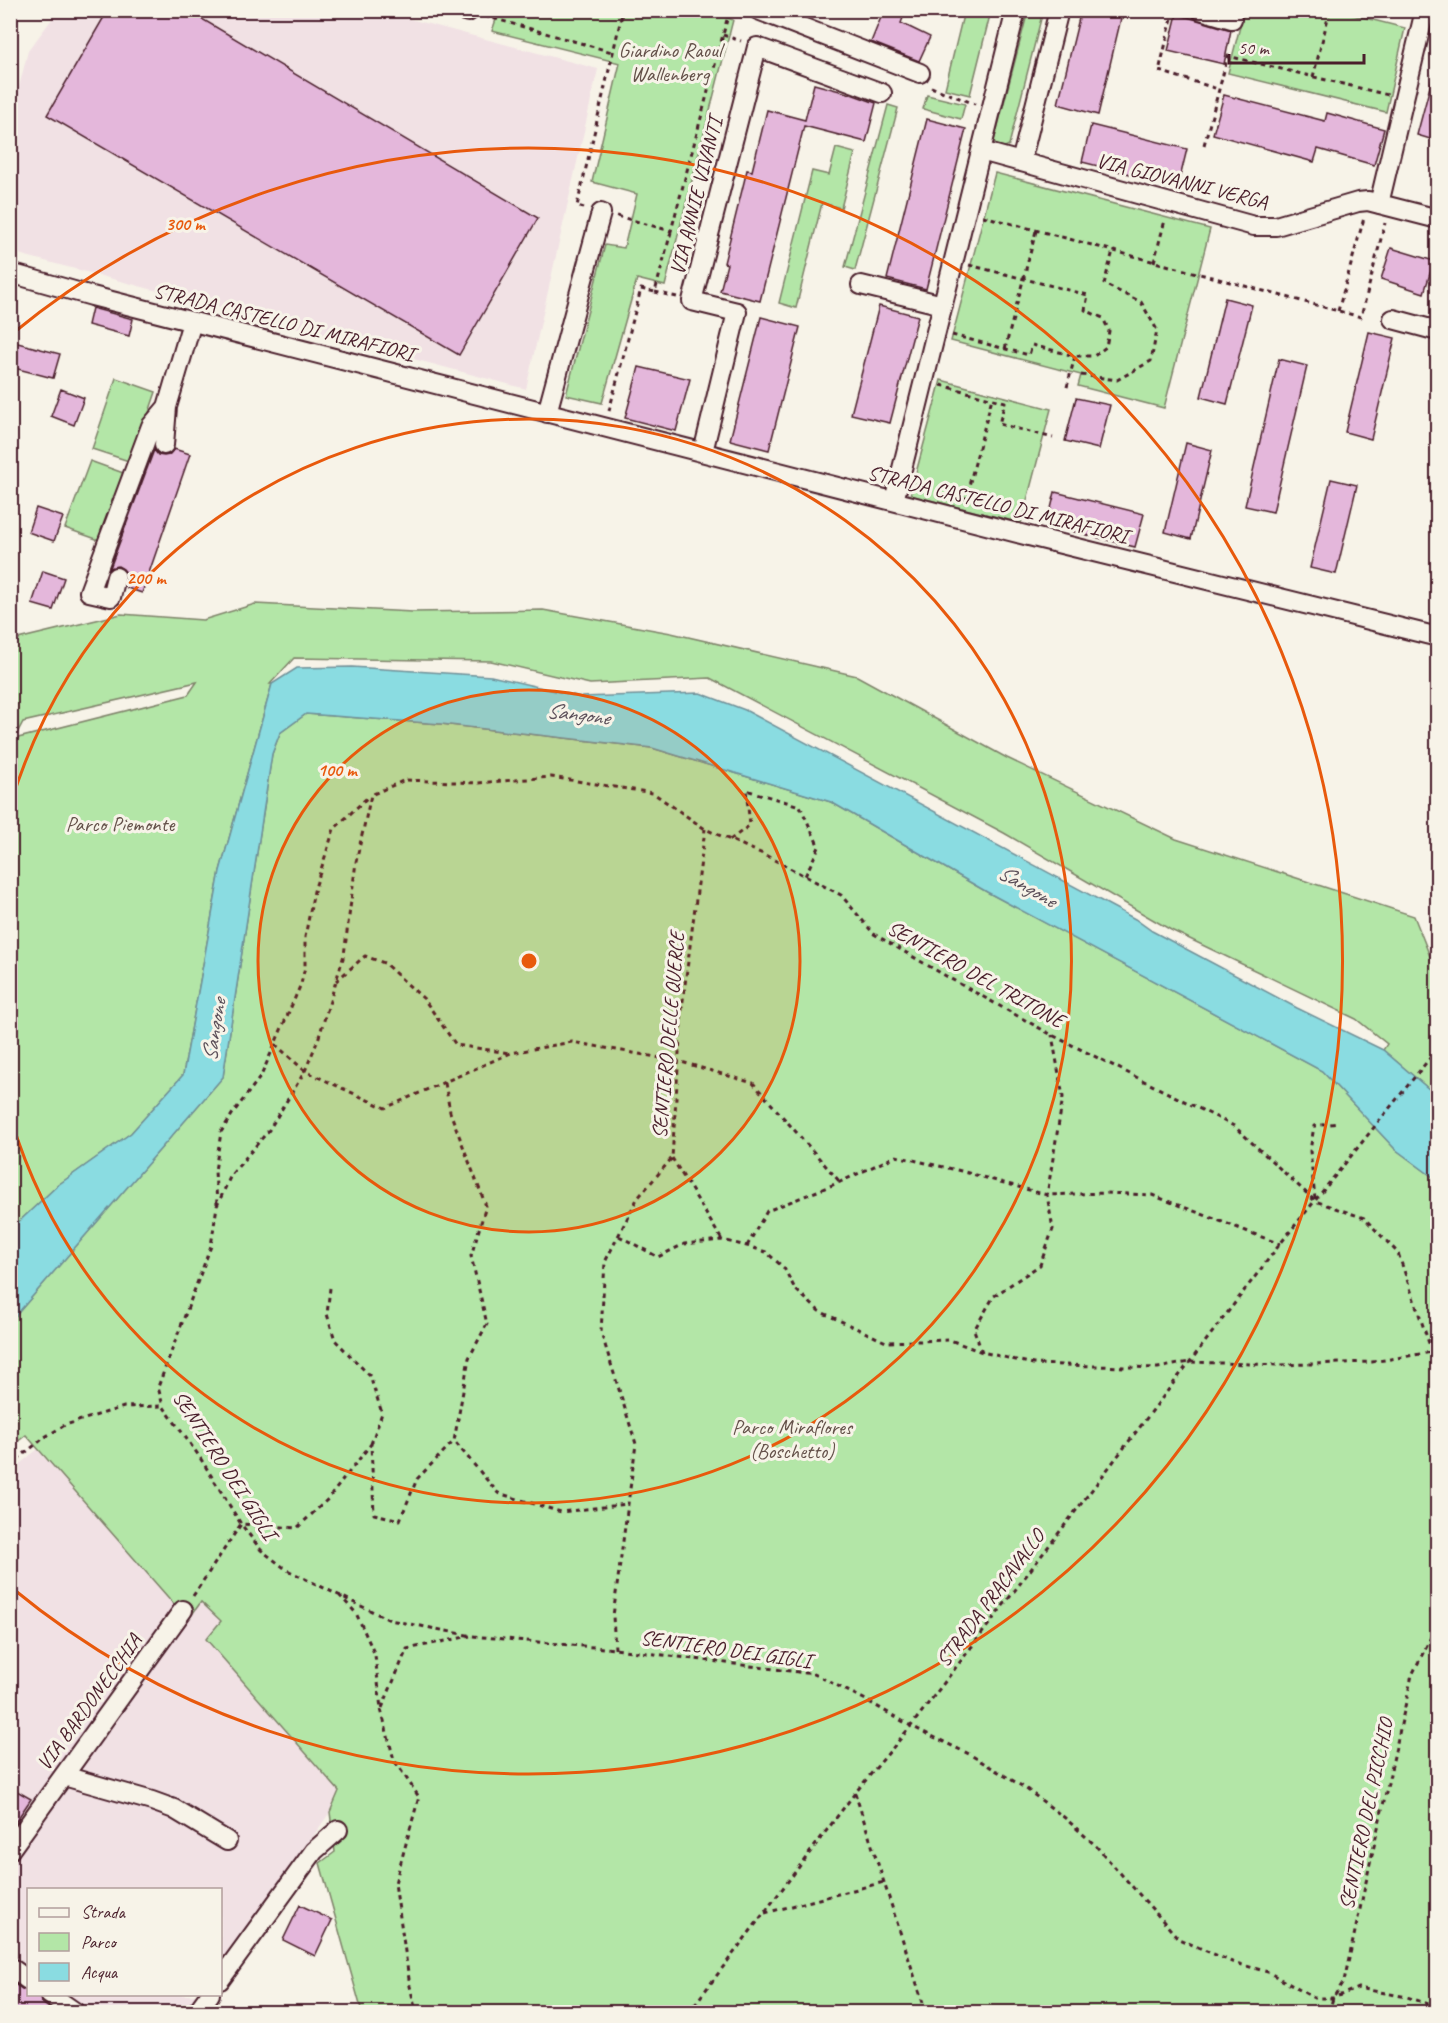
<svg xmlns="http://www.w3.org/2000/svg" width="1448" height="2023" font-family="Caveat,sans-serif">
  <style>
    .built { fill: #f1e1e4 }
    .green { fill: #b3e6a7; stroke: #7e8269; stroke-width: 1.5; fill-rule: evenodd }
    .water { fill: #8adce1; stroke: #709098; stroke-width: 1.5 }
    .building { fill: #e4b7db; stroke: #4a1f2b; stroke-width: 1.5 }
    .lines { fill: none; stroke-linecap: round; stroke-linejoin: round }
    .minor-casing { stroke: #4a1f2b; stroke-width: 22 }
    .path { stroke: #4a1f2b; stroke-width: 3; stroke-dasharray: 4.5 4.5; stroke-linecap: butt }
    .minor { stroke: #f7f3e8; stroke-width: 18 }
    .ring { fill: none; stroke: #e8590c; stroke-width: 3 }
    .labels { text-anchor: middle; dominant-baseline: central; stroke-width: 6; stroke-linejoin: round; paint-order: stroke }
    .park-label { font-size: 21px; fill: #64514a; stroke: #f7f3e8 }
    .street-label { font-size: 21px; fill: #4a1f2b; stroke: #f7f3e8 }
    .water-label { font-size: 22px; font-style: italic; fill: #5a4e58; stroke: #f7f3e8 }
    .centre { fill: #e8590c; stroke: #f7f3e8; stroke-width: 3 }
    .ring-label { font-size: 18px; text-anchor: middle; font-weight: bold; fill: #e8590c; stroke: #f7f3e8; stroke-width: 6; stroke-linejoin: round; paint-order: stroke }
  </style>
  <rect width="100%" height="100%" fill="#f7f3e8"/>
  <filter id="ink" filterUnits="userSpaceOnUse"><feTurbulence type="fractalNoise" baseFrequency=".0167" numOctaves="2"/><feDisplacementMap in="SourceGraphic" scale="12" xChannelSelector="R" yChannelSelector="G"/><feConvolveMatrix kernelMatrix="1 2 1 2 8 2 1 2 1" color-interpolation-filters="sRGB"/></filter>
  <g filter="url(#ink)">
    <path class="built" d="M58,11H380L598,69L526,389L11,252V119L28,51Z
      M38,1449L188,1620L201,1601L222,1621L206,1639L339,1791L330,1812L221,1969L220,1890H28V1994L203,1995L190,2012H11L10,1472Z"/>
    <path class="green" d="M499,11L707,10L733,20L665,286L637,279L602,403L566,395L605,245L624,248L637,194L592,182L620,63L492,31Z
      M964,11H991L970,95L945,89Z
      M1028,11H1043L1009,145L1005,147L997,146L994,141Z
      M1244,11H1338L1405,28L1386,112L1228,73Z
      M927,95L965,104L961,119L923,109Z
      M888,105L898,108L855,270L845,267Z
      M836,148L855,153L841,208L822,203L796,308L779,303L812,171L829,175Z
      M995,173L1210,229L1164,408L1078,386L1081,375L951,341Z
      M116,378L156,392L132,462L92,449Z
      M941,380L1051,409L1021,523L910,495Z
      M90,461L126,474L102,541L65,528Z
      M255,604L413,612L543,610L671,633L857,676L1007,758L1176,839L1414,916L1437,974V1096L1383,1050L1387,1044L1356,1019L1171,930L1004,833L710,678L590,684L491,661L294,658L270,684H272L220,871L183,1075L131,1133L58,1185L11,1229V656L18,639L121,614L203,620ZM197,682L188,695L14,739L23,722Z
      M306,714L441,724L652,748L831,802L987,892L1322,1071L1395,1149L1437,1180V2012H362L320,1863L335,1852L330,1812L339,1791L206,1639L221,1621L201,1602L188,1620L26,1435L11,1447V1321L223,1077L272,754L280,733Z"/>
    <path class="water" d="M352,667L491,676L581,697L700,693L745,710L1135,919L1152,931L1297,1008L1383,1050L1437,1096V1180L1395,1149L1322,1071L987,892L831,802L652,748L441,724L306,714L280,733L272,754L223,1077L11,1321V1229L58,1185L131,1133L183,1075L220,871L272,684L297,668Z"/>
    <path class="building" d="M108,10H187L538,218L459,355L47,115Z
      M884,10H906L901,23L930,37L919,61L871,42Z
      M1081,10H1123L1098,115L1058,104Z
      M1177,14L1231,30L1224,64L1168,51Z
      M1433,75H1437V141L1417,135Z
      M814,84L851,94L876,103L866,142L804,126L760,301L720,291L727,264L724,263L747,170L752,171L767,110L805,120Z
      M1224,95L1325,121L1327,113L1384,129L1374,165L1318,149L1314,162L1213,134Z
      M927,119L966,129L926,289L887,279Z
      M1091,125L1187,149L1178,186L1082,162Z
      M1391,248L1434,261L1424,293L1381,279Z
      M1225,298L1252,305L1227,404L1201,397Z
      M879,306L918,316L890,423L851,414Z
      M92,308L133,319L129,336L88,325Z
      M761,317L800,327L769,450L730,440Z
      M1369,332L1395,338L1371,439L1345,432Z
      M10,341L60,354L53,378L10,367Z
      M1279,359L1307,366L1273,512L1245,506Z
      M639,367L690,379L676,431L625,418Z
      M61,389L84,398L74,425L51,416Z
      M1076,398L1110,405L1099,449L1065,441Z
      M1186,443L1212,450L1191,539L1165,532Z
      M174,449L190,454L142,593L127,588L129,582L127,581V574L123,569L118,566L110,568L154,450L158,455L164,456L169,455Z
      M1331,479L1357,485L1336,574L1310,568Z
      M1055,492L1144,514L1135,547L1047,525Z
      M36,508L63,517L54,541L28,532Z
      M43,571L64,578L53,610L32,604Z
      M10,1787L31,1799L10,1830Z
      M300,1905L332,1920L315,1956L283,1940Z
      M10,1981L22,1989L28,1991V1995H38L42,2003L56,2013H10Z"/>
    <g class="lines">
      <g class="minor-casing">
        <path id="minor" d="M461,10L468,12L469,10
          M758,10L920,73
          M1201,10L1232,19
          M981,151L1254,226H1276L1358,202L1368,201L1438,219
          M1021,162L1059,10
          M1379,204L1425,10
          M10,273L92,296L1029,536L1438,637
          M861,285L943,305
          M1393,319L1438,331
          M547,413L601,213
          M164,445L167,407L192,322
          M703,452L737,312L692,301L757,47L882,93
          M894,501L1016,10
          M116,577L111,597L89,592L151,426L167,407
          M64,1776L152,1801L174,1809L227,1841
          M10,1850L183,1610
          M10,1967L28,1980
          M220,1980L314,1851L338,1830
          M49,1994L75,2012
          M197,2012L210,1994"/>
      </g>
      <path class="path" d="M556,10L557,13L560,10
        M615,10L621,18
        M724,10L742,17
        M1174,10L1159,71L1218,89
        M485,16L612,52
        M723,35L741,41
        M1313,77L1330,10
        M931,87L975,104
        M1204,145L1228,56L1388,95
        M584,208L577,206L623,10
        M617,216L671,231L729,12
        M983,216L1361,317L1385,223
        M1154,262L1165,220
        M969,265L1088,295L1085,310L1103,318L1109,331L1106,347L1094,356H1075
        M655,292L677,297
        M1338,311L1364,218
        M952,335L1029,355L1032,345L1075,356L1066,391
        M1005,349L1036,231
        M1081,375L1117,380L1151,361L1157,330L1141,302L1104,284L1113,251
        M941,385L1005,402L999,424L1053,438
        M609,411L641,289L655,292L671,232
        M965,501L992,398
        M730,840L750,825L746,790L800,806L819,847L805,876
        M336,981L365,956L384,963L424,999L456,1045L509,1053
        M275,1044L305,1071L385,1108L511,1053L572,1042L678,1061L753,1083L840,1182
        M445,1083L450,1112L486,1206L471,1256L487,1324L469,1358L454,1441L498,1493L561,1512L628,1504
        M672,1158L722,1240
        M1315,1199L1310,1151L1314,1126L1338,1123
        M217,1204L215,1171L221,1132L233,1113L261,1076L301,984L305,967V937L314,891L334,829L369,796
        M619,1236L658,1257L684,1244L722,1240L747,1246L766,1252L784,1268L795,1289L819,1311L886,1342L950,1340L982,1352L1033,1364L1158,1368L1189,1362L1280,1365L1372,1362L1432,1352L1438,1355
        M747,1246L767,1211L840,1182L896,1156L961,1171L1047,1195L1106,1193L1152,1195L1280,1244
        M330,1288L327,1314L335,1340L370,1376L382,1413L371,1444
        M982,1352L974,1330L994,1296L1040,1265L1053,1229L1047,1195L1063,1097L1052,1035
        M1432,1352L1398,1253L1364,1218L1315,1201L1234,1126L1052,1035L951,979L874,934L841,895L763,854L705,829L653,793L551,777L478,783L405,780L371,795L356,862L344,955L318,1040L305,1071L269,1130L231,1175L217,1206L211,1246L158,1387L163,1406L199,1456L241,1524L261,1550L287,1570L390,1620L472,1636L615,1649L814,1674L864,1699L911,1726L969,1754L1025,1788L1065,1818L1096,1846L1179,1939L1232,1962L1268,1972L1314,1998H1333L1358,1988L1407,1997L1438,2007
        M10,1465L45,1437L65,1425L124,1407L163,1406
        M339,1595L356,1613L375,1655L381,1709L394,1760L419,1797L395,1883L410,1986L416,2012
        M193,1596L241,1524L297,1528L328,1499L371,1444L374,1514L400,1520L417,1479L454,1441
        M615,1649L613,1616L636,1444L601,1332L605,1262L637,1199L672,1158L682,1008L705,829
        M382,1708L407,1649L470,1636
        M855,1793L926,2012
        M765,1913L884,1882
        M689,2012L855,1793L911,1726L1280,1244L1438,1048
        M1329,2012L1333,1998L1344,1981L1412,1675L1438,1623"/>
      <use href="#minor" class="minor"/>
    </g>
  </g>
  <circle cx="529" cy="961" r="271" fill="#e8590c" fill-opacity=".12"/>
  <g class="ring">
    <circle cx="529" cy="961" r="271"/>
    <path d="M11 803A542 542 0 1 1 11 1119"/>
    <path d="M12 334A813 813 0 1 1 12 1588"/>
  </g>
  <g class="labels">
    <g class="park-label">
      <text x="670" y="50">Giardino Raoul<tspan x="670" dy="24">Wallenberg</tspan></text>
      <text x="120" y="824">Parco Piemonte</text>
      <text x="792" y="1427">Parco Miraflores<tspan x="792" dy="24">(Boschetto)</tspan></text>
    </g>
    <g class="street-label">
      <text transform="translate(1182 181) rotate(14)">VIA GIOVANNI VERGA</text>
      <text transform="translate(696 196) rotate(-76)">VIA ANNIE VIVANTI</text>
      <text transform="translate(284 322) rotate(14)">STRADA CASTELLO DI MIRAFIORI</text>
      <text transform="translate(998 504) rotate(14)">STRADA CASTELLO DI MIRAFIORI</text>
      <text transform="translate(976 974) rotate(29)">SENTIERO DEL TRITONE</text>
      <text transform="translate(668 1035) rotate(-85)">SENTIERO DELLE QUERCE</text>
      <text transform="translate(225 1465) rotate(57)">SENTIERO DEI GIGLI</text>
      <text transform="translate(990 1598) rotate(-53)">STRADA PRACAVALLO</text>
      <text transform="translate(726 1649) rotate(8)">SENTIERO DEI GIGLI</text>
      <text transform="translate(89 1702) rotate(-54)">VIA BARDONECCHIA</text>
      <text transform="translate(1366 1814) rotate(-78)">SENTIERO DEL PICCHIO</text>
    </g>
    <g class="water-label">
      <text transform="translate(578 714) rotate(7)">Sangone</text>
      <text transform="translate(1027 886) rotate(30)">Sangone</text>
      <text transform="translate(214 1030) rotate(-81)">Sangone</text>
    </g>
  </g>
  <circle cx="529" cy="961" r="9" class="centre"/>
  <g class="ring-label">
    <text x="185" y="230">300 m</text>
    <text x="146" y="584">200 m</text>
    <text x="337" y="776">100 m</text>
  </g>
  <rect width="1448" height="2023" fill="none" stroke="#f7f3e8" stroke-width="36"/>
  <rect x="18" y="18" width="1412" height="1987" fill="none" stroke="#4a1f2b" stroke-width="2" filter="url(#ink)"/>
  <rect x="27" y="1888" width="195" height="108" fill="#f7f3e8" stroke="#b29e9c" stroke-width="1.5"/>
  <rect x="39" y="1908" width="30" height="9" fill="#f7f3e8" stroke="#b29e9c" stroke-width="1.5"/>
  <text x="81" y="1918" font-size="18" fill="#4a1f2b">Strada</text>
  <rect x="39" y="1933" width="30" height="18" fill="#b3e6a7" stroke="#b29e9c" stroke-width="1.5"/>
  <text x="81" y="1948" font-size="18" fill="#4a1f2b">Parco</text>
  <rect x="39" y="1963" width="30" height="18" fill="#8adce1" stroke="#b29e9c" stroke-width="1.5"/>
  <text x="81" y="1978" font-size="18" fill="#4a1f2b">Acqua</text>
  <path d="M1229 54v9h135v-9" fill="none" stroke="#4a1f2b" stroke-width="3"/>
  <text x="1238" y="54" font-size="18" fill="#4a1f2b" stroke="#f7f3e8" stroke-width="4.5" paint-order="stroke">50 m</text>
</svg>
